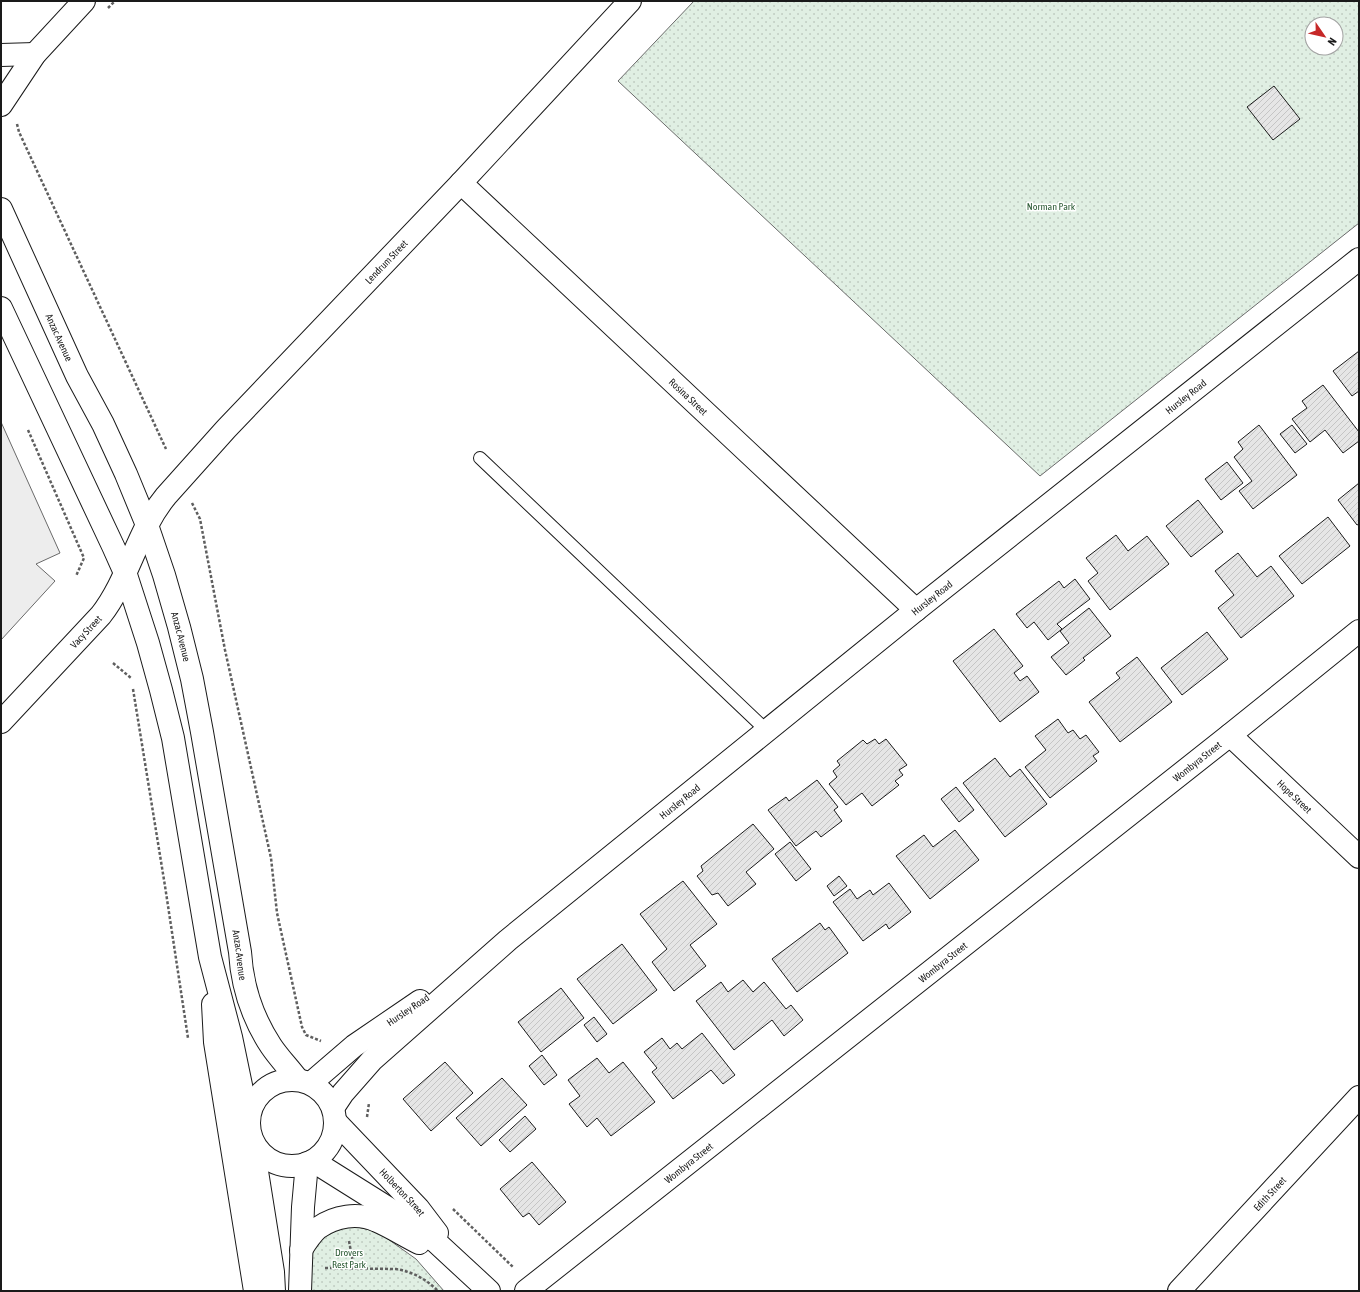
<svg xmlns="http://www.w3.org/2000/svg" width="1360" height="1292" font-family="'Asap Condensed',sans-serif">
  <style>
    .park { fill: url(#park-dots); stroke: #6a6a6a; fill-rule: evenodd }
    .parking { fill: #ededed; stroke: #6a6a6a }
    .building { fill: url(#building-hatch); stroke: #1a1a1a }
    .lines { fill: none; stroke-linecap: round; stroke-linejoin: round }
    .lane-casing { stroke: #1a1a1a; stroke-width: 14 }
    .street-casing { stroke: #1a1a1a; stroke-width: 24 }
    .secondary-casing { stroke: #1a1a1a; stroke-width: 24 }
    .primary-casing { stroke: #1a1a1a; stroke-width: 24 }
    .path { stroke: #5f5f5f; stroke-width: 2.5; stroke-dasharray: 3 2; stroke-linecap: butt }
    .lane { stroke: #fff; stroke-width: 12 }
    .street { stroke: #fff; stroke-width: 22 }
    .secondary { stroke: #fff; stroke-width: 22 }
    .primary { stroke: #fff; stroke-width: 22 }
    .labels { text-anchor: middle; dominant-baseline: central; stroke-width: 3; stroke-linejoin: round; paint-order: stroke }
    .park-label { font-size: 10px; fill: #2b5a34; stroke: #fff }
    .street-label { font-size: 10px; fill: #1a1a1a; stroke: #fff }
  </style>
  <defs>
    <pattern id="park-dots" width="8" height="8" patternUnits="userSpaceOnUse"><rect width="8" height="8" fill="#e0efe3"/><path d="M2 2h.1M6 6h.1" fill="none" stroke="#c0ccc2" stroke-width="1.8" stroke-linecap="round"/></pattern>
    <pattern id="building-hatch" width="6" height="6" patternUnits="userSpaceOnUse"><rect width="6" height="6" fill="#e6e6e6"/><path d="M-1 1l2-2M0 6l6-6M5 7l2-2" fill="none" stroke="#c5c5c5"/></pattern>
  </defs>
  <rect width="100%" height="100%" fill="#fff"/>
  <path class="park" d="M694,1H1359V223L1040,476L618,81ZM1312,24H1336V48H1312Z
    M346,1224L378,1232L416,1259L444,1291H311C310,1272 307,1249 323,1235C329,1230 339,1227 346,1224Z"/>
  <path class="parking" d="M1,422L60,553L36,564L55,581L1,640Z"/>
  <path class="building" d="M1274,86L1300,119L1273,140L1247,107Z
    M1359,351V391L1352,396L1333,371Z
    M1323,385L1359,432V441L1343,453L1325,430L1310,442L1292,419L1307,408L1302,401Z
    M1259,425L1297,475L1253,509L1239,491L1252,481L1234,457L1243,449L1238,442Z
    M1292,425L1307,444L1295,453L1280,434Z
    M1227,462L1243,483L1221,500L1205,479Z
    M1359,483V524L1357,525L1338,500Z
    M1198,500L1223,532L1191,557L1166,526Z
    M1328,517L1350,546L1302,584L1279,556Z
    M1116,535L1128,551L1147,536L1169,564L1110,610L1088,581L1098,573L1086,558Z
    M1238,553L1257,577L1271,566L1294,596L1241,638L1218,608L1234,595L1215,571Z
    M1075,579L1090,599L1057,624L1062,629L1048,640L1034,622L1027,628L1016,614L1059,581L1064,588Z
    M1089,608L1111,636L1083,658L1085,660L1066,675L1051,657L1069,643L1060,631Z
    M994,629L1023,666L1014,673L1020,681L1027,676L1039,692L1000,722L953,661Z
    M1207,632L1228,659L1182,695L1161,668Z
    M1137,657L1172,702L1120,742L1089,702L1120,678L1116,673Z
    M1058,719L1068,733L1073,730L1080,739L1086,735L1099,752L1093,756L1097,761L1050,798L1025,767L1046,750L1035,736Z
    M875,739L879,744L886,739L907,765L899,770L903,775L895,781L899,785L872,806L862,793L846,805L829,784L837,777L833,771L840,765L837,761L863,740L867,744Z
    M995,758L1010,777L1020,769L1047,804L1005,837L963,783Z
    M817,780L838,807L834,810L842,821L821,837L816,831L796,846L768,810L786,797L789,801Z
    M956,787L974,810L959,822L941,799Z
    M753,824L774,849L746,872L756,884L728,906L718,893L712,895L697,876L703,871L701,866Z
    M955,830L979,860L930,899L896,856L924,835L933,847Z
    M790,842L811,869L796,881L775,854Z
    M839,876L847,886L834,896L827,886Z
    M683,881L717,924L690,945L706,966L674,991L652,962L667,949L640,914Z
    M889,883L911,912L889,929L886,924L863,941L833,902L850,889L857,899L870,890L873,895Z
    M820,923L825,930L829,927L848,953L797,992L772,959Z
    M622,944L657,990L613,1024L577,979Z
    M743,980L753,992L764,982L786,1009L791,1005L803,1020L784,1036L772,1020L734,1050L696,1001L721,982L728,992Z
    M561,988L584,1018L541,1052L518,1022Z
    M594,1017L607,1034L597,1042L584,1025Z
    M702,1033L735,1075L723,1084L711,1070L673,1099L652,1072L657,1068L644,1052L662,1038L670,1049L677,1043L682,1049Z
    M542,1055L557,1075L544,1085L529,1066Z
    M597,1058L609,1073L623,1062L655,1102L611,1136L597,1118L587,1127L569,1104L580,1096L568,1080Z
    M445,1062L473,1093L431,1131L403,1099Z
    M502,1078L527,1105L481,1146L456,1118Z
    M525,1116L536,1129L510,1152L499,1140Z
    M532,1162L566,1202L539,1225L529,1213L523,1217L500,1189Z"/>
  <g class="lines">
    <g class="lane-casing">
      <path id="lane" d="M480,458L767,731"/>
    </g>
    <g class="street-casing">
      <g id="street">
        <path d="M1,55L35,54"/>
        <path d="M1,105L35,54L84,1"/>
        <path id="s1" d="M461,183L916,610"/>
        <path id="s2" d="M1,722L101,615C129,579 137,531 166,496L226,429L461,183L630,1"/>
        <path id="s3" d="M1230,735L1359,857"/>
        <path id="s4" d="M526,1291L1230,735L1359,631"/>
        <path id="s5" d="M1179,1291L1359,1097"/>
      </g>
    </g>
    <g class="secondary-casing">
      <g id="secondary">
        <path d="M311,1083L354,1046L420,1001"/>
        <path id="s6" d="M333,1108L343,1093L372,1060L508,940L916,610L1359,259"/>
        <path id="s7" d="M335,1121L418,1208L437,1233"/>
        <path d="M313,1161L407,1220L436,1242L489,1291"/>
        <path d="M301,1250C306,1242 311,1234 318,1228C335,1216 358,1212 377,1221C391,1227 405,1236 419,1243"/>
      </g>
    </g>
    <g class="primary-casing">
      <g id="primary">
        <path id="s8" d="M1,209L77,376L103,424L126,474L147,525L164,575L179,627L192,679L202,732L240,952C242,986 252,1017 271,1046C279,1058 289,1068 298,1080"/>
        <path d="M1,308L113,546L126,575L148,643L161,690L173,738L210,957L231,1037L249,1124"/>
        <path d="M213,1004L215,1042L255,1291"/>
        <circle cx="292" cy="1123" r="43"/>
        <path d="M252,1140L273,1272L274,1291"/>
        <path d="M300,1291L303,1207L307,1163"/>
      </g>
    </g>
    <path class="path" d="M108,8L115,1
      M17,124L19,132L166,449
      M28,430L84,558L76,576
      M192,503L200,519L225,650L271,858L277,913L302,1027L306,1035L321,1041
      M113,663L131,678
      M133,689L165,886L188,1038
      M367,1117L369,1103
      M453,1209L514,1268
      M349,1241L354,1268
      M325,1268L396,1269C413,1272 426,1279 438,1291"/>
    <use href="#lane" class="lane"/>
    <use href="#street" class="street"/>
    <use href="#secondary" class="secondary"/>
    <use href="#primary" class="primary"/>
  </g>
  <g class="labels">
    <g class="park-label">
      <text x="1051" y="206">Norman Park</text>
      <text x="349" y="1252">Drovers<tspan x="349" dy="12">Rest Park</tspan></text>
    </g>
    <g class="street-label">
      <text stroke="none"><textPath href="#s2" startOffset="604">Lendrum Street</textPath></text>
      <text stroke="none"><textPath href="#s8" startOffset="141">Anzac Avenue</textPath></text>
      <text stroke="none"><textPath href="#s6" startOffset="1112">Hursley Road</textPath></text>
      <text stroke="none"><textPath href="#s1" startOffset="312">Rosina Street</textPath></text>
      <text stroke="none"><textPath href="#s6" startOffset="788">Hursley Road</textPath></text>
      <text stroke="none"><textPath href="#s2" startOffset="124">Vacy Street</textPath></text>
      <text stroke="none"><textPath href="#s8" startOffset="465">Anzac Avenue</textPath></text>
      <text stroke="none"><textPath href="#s4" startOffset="855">Wombyra Street</textPath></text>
      <text stroke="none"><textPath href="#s3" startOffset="89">Hope Street</textPath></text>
      <text stroke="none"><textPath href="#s6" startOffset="464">Hursley Road</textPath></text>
      <text stroke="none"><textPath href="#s8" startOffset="789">Anzac Avenue</textPath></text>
      <text stroke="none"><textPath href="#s4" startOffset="531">Wombyra Street</textPath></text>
      <text transform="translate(408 1010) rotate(-34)">Hursley Road</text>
      <text stroke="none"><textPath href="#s4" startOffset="207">Wombyra Street</textPath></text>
      <text stroke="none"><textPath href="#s7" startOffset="98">Holberton Street</textPath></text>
      <text stroke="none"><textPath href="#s5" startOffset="133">Edith Street</textPath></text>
    </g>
  </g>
  <rect width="1360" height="1292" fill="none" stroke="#1a1a1a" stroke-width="4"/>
  <g transform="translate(1324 36) rotate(124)"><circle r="19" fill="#ffffff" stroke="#a3a3a3"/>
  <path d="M0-3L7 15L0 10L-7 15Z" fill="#c62828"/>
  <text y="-6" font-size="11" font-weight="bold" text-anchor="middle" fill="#1a1a1a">N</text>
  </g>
</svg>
